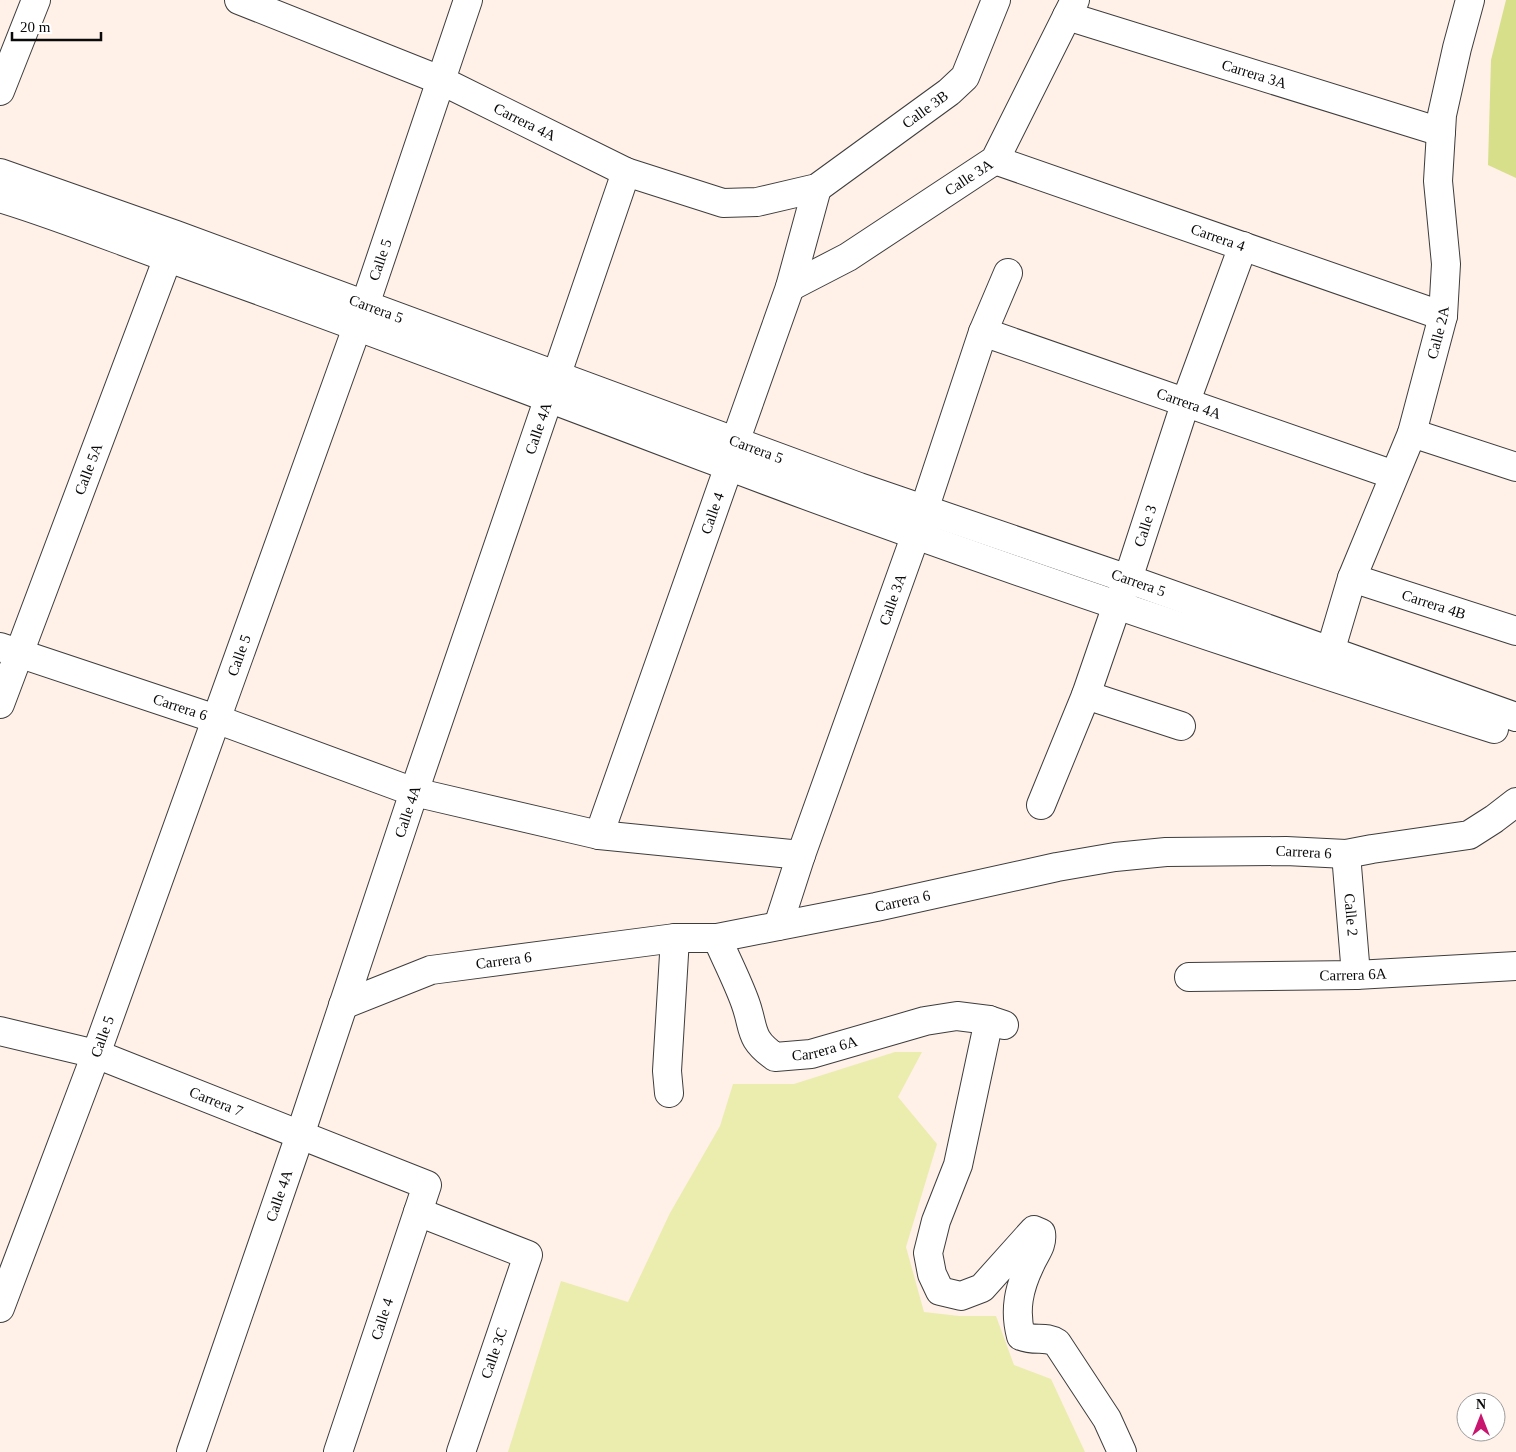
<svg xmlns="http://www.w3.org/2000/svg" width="1516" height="1452" font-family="'Times New Roman',serif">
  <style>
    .green { fill: #ebedae }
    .forest { fill: #d7df8b }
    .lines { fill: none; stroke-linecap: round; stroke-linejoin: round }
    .minor-casing { stroke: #3d3d3d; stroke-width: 30 }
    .tertiary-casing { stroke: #3d3d3d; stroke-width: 30 }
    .minor { stroke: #fff; stroke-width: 28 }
    .tertiary { stroke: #fff; stroke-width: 28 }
    .labels { text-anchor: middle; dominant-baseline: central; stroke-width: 5; stroke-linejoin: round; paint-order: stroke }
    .street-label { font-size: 15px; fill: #0a0a0a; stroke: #fff }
  </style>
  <rect width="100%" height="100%" fill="#fff0e8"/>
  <path class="green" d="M895,1052H922L898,1097L937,1144L906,1247L924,1312L959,1316H996L1014,1365L1051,1379L1085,1452H508L561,1281L628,1302L670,1213L720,1126L733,1084H794Z"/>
  <path class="forest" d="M1506,0H1516V178L1488,165L1491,60Z"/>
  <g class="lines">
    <g class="minor-casing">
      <g id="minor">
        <path id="s1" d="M239,0L440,80L626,172L723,203L757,202L817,188L949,92L965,77L996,0"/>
        <path id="s2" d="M1067,16L1441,132"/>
        <path d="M0,91L36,0"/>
        <path id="s3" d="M995,160L1443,316"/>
        <path id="s4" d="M790,287L848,257L995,160L1075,0"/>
        <path id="s5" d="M983,332L1394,475"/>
        <path d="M1412,433L1516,467"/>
        <path id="s6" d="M1352,578L1516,631"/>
        <path id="s7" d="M0,647L216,719L414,792L599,835L801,855"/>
        <path id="s8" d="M1330,652L1352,578L1412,433L1443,316L1446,264L1438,181L1442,115L1457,48L1470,0"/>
        <path d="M1086,695L1181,726"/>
        <path id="s9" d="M0,704L176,236"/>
        <path id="s10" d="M1041,805L1086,695L1117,605L1128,579L1186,401L1243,246"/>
        <path id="s11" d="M599,835L729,466L735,442L790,287L817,188"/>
        <path id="s12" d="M1346,854L1356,975"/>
        <path id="s13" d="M778,926L801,855L916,534L983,332L1008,273"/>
        <path id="s14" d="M717,938C726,959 737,980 745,1002C755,1029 748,1038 775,1057L811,1054L925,1021L957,1016L989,1020L1004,1025"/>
        <path id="s15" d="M1189,977L1356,975L1516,966"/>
        <path id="s16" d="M343,1005L431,970L675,938H717L876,907L1057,867L1115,857L1166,852L1286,851L1346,854L1372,849L1469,835L1494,819L1516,802"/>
        <path d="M989,1020L958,1165L936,1221L928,1253L932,1274L940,1291L961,1296L982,1288L1034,1230L1041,1233C1043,1246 1035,1253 1030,1265C1019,1288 1014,1310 1021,1336C1036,1342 1045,1335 1057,1343L1107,1419L1122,1452"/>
        <path id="s17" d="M0,1031L96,1054L427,1185L338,1452"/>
        <path d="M669,1093L667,1071L675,938"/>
        <path d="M418,1212L528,1255L461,1452"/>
        <path id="s18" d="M0,1308L96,1054L365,305L468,0"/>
        <path id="s19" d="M191,1452L300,1135L414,792L626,172"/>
      </g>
    </g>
    <g class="tertiary-casing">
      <g id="tertiary">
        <path id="s20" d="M0,173L176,235L859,487L1128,579L1516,717"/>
        <path d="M0,198C63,217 125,243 188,265C368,329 546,397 725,465C979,561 1236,647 1494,729"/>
      </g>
    </g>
    <use href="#minor" class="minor"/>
    <use href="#tertiary" class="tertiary"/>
  </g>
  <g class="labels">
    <g class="street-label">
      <text stroke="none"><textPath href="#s2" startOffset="196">Carrera 3A</textPath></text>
      <text stroke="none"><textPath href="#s1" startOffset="755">Calle 3B</textPath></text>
      <text stroke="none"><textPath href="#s1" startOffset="311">Carrera 4A</textPath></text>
      <text stroke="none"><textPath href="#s4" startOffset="210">Calle 3A</textPath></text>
      <text stroke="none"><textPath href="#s3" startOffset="236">Carrera 4</textPath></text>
      <text stroke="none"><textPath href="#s18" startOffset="1115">Calle 5</textPath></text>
      <text stroke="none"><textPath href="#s20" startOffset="400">Carrera 5</textPath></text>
      <text stroke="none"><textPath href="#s8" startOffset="338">Calle 2A</textPath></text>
      <text stroke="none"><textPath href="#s5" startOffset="218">Carrera 4A</textPath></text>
      <text stroke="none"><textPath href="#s19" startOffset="1081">Calle 4A</textPath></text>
      <text stroke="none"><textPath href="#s20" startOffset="805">Carrera 5</textPath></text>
      <text stroke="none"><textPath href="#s9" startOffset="251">Calle 5A</textPath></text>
      <text stroke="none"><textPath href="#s11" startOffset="341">Calle 4</textPath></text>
      <text stroke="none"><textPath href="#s10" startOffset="298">Calle 3</textPath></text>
      <text stroke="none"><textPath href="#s20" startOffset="1210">Carrera 5</textPath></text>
      <text stroke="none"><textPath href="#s13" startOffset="346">Calle 3A</textPath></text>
      <text stroke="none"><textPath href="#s6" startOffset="86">Carrera 4B</textPath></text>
      <text stroke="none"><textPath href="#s18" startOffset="695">Calle 5</textPath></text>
      <text stroke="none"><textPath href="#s7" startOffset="190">Carrera 6</textPath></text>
      <text stroke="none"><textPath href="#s19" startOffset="676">Calle 4A</textPath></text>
      <text stroke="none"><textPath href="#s16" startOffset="978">Carrera 6</textPath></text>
      <text stroke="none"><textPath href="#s16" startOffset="572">Carrera 6</textPath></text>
      <text stroke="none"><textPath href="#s12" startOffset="61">Calle 2</textPath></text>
      <text stroke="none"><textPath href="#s16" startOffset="168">Carrera 6</textPath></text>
      <text stroke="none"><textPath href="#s15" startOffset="164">Carrera 6A</textPath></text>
      <text stroke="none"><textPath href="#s18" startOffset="290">Calle 5</textPath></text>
      <text stroke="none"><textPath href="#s14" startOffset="185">Carrera 6A</textPath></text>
      <text stroke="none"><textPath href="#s17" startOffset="228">Carrera 7</textPath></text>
      <text stroke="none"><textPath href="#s19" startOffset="271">Calle 4A</textPath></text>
      <text transform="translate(382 1319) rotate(-72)">Calle 4</text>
      <text transform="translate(494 1353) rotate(-71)">Calle 3C</text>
    </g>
  </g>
  <g transform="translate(1481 1417)"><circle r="24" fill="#ffffff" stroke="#9d9d9d"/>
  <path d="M0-4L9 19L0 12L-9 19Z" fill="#c8156e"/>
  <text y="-8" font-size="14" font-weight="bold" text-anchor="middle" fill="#0a0a0a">N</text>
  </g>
  <path d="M12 32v8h89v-8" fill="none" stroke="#0a0a0a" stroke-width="2.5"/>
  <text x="20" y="32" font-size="15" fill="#0a0a0a" stroke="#ffffff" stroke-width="4" paint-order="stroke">20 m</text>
</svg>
